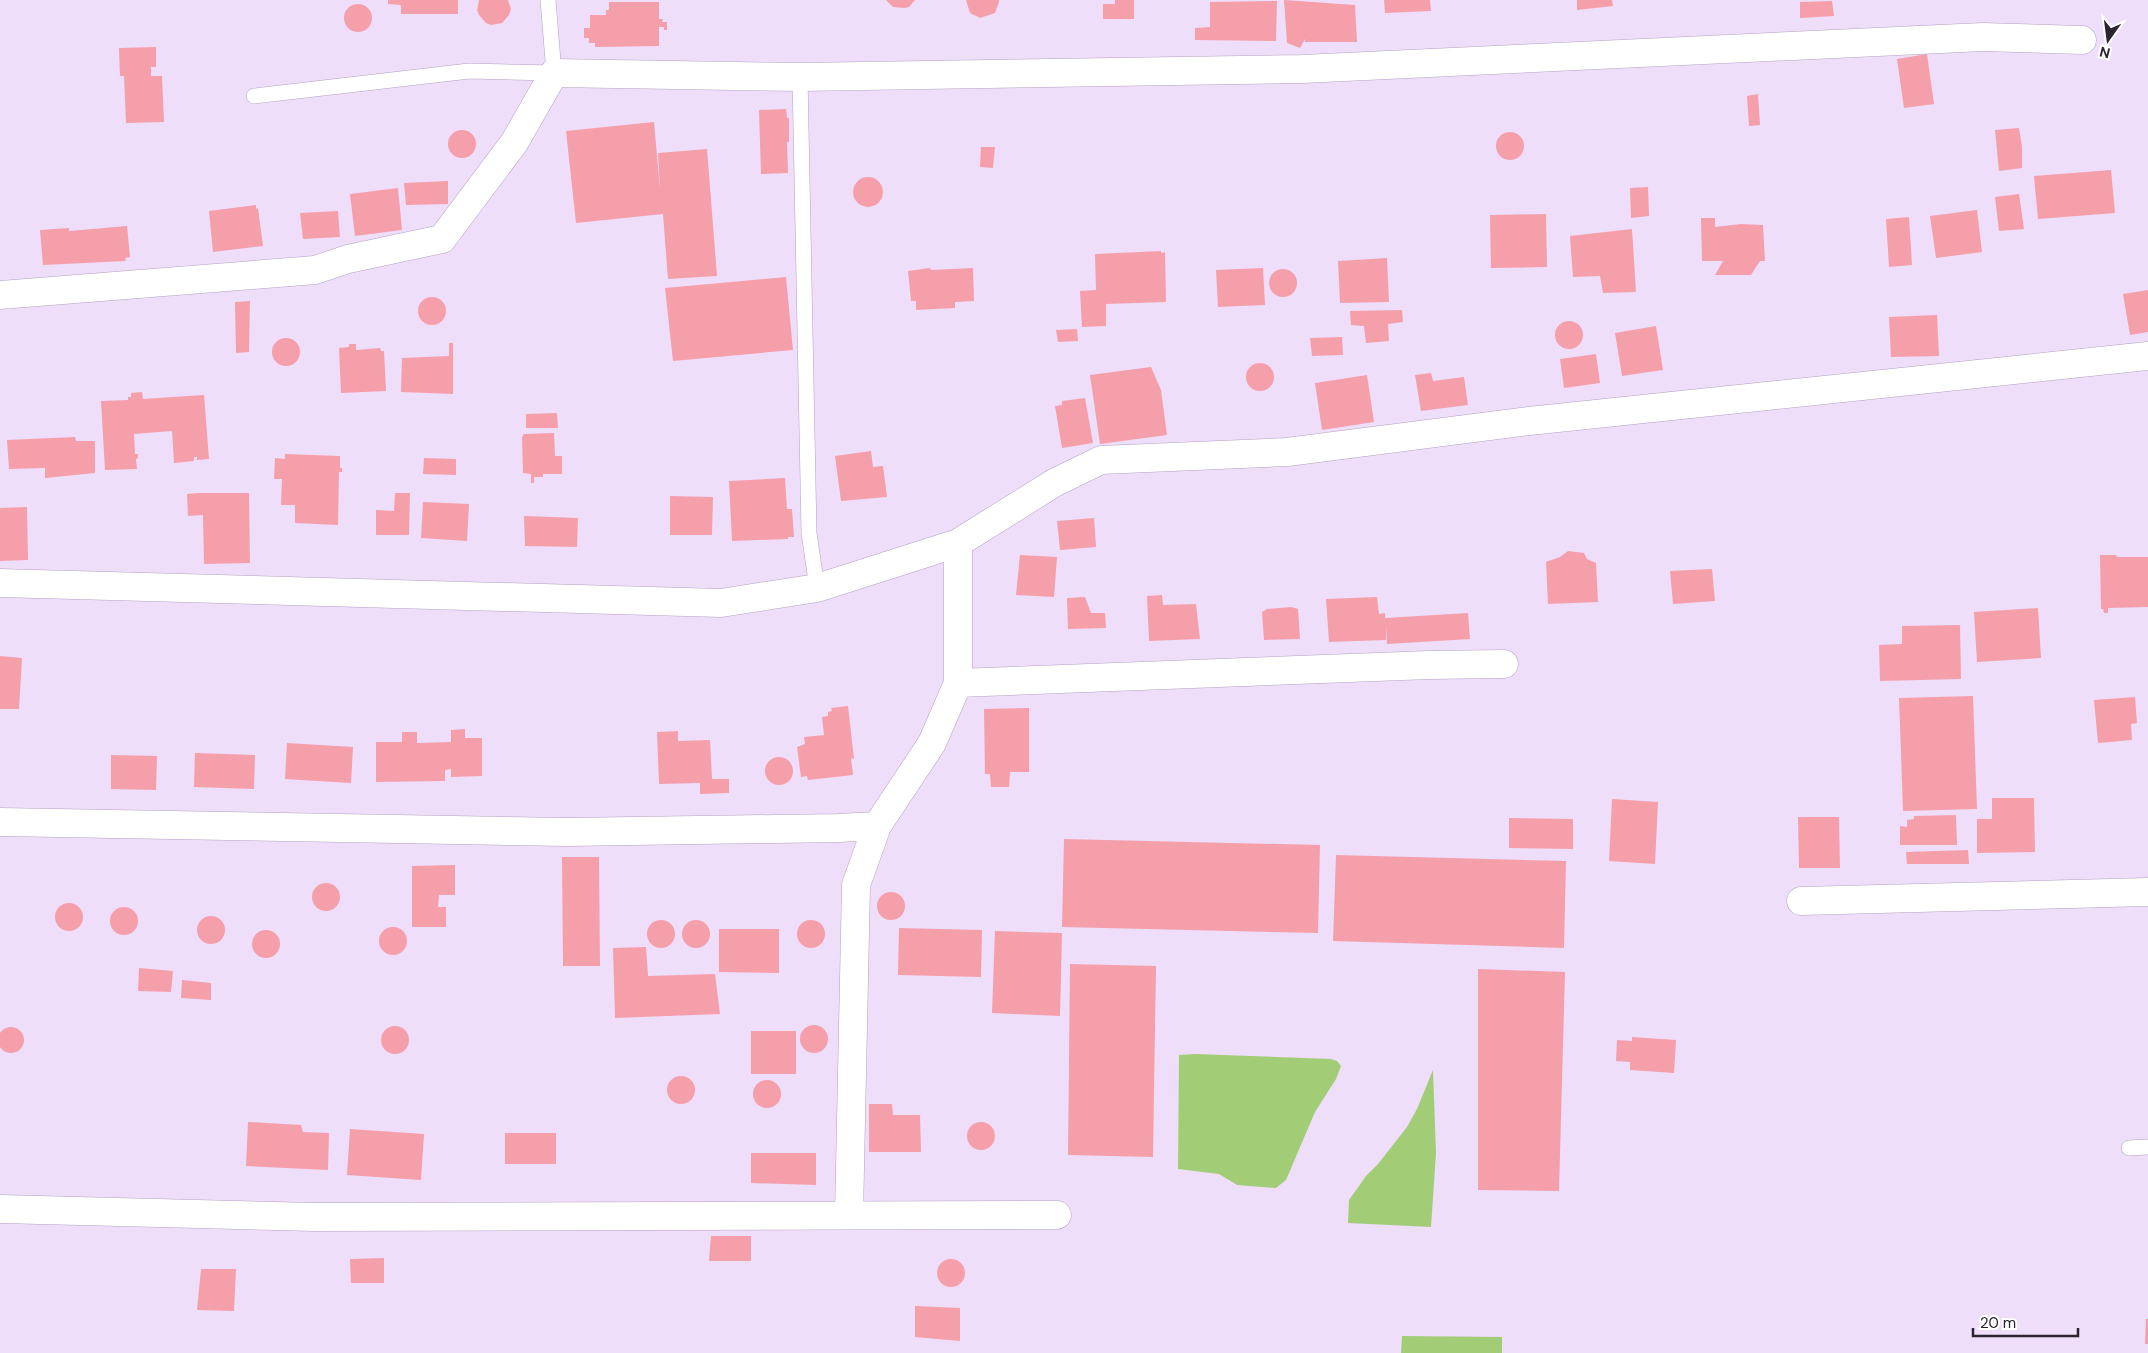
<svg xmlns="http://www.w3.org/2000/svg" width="2148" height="1353" font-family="'DM Sans',sans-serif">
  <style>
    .green { fill: #a2cc76 }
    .building { fill: #f59fab }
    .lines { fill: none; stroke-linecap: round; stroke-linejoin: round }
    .service-casing { stroke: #b4a1c2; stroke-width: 16 }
    .minor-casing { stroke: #b4a1c2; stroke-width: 29 }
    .service { stroke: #fff; stroke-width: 15 }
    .minor { stroke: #fff; stroke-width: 28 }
  </style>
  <rect width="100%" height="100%" fill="#eedefa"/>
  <path class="green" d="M1195,1054L1331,1059L1337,1061L1341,1066L1336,1079L1315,1112L1286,1180L1276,1188L1237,1185L1219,1174L1178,1169L1179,1055Z
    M1433,1070L1436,1153L1431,1227L1348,1223L1349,1200L1366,1176L1378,1164L1407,1127L1417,1109Z
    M1402,1336L1502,1337V1353H1401Z"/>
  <path class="building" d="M388,0H458V14H401V5L388,4Z
    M479,0H508L511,9L509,15L502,23L491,25L486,23L479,15L477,10Z
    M886,0H915L909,7L904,8L893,7Z
    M966,0H999V2L995,13L980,18L970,13Z
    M1115,0H1134V19H1103V4H1115Z
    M1284,0L1355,5L1357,42H1305V39L1300,48L1287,43Z
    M1384,0H1430L1431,11L1385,13Z
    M1577,0H1612L1613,6L1577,10Z
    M1277,1L1276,41L1195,40V28L1210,27V2Z
    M1832,1L1834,16L1800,18V2Z
    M609,2H659V19H663L662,22H667V30H664V27H659V46L595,47V43H589V38H584V28H590V15H606V10H609Z
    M344 18a14 14 0 1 1 28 0a14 14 0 1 1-28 0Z
    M156,47V67H151V76H162L164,122L126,123L124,76H120L119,48Z
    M1927,54L1934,104L1904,108L1897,59Z
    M1758,94L1760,125L1749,126L1747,96Z
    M786,109L787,118H789V142H787L788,173L761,174L759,110Z
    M654,122L660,190L658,153L707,149L717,276L668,279L663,214L576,223L566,131Z
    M2019,128L2022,147V168L1999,171L1995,130Z
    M448 144a14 14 0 1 1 28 0a14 14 0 1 1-28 0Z
    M1496 146a14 14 0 1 1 28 0a14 14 0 1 1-28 0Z
    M981,147H995L993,168L980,167Z
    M2111,170L2115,213L2038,219L2034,176Z
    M853 192a15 15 0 1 1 30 0a15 15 0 1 1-30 0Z
    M448,181V204L406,205L404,183Z
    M1648,187L1649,216L1631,218L1630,188Z
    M398,188L402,230L355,236L350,194Z
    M2019,194L2024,229L1999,231L1995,197Z
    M256,205V209L258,208L263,246L213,252L209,211Z
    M1977,210L1982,252L1936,258L1930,216Z
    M338,211L340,237L303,239L300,213Z
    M1546,214L1547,267L1491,268L1490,215Z
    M1909,217L1912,265L1889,267L1886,219Z
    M1701,218H1715V227L1741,224L1763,225L1765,261H1760L1751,275H1715L1723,261H1702Z
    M127,226L130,257L125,258L126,261L43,265L40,230L69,228V231Z
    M1632,229L1636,292L1603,293L1600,276L1573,277L1570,236Z
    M1161,251V253L1165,252L1166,302L1106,304V326L1082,327L1080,291L1096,290L1095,254Z
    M1387,258L1389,302L1340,303L1338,261Z
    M930,268L931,270L973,268L974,301L955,302V308L916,310V301H911L908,271Z
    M1263,268L1265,305L1218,307L1216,270Z
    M1269 283a14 14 0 1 1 28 0a14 14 0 1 1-28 0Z
    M786,277L793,350L673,361L665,288Z
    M2148,290V332L2130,335L2123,294Z
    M418 311a14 14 0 1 1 28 0a14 14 0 1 1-28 0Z
    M250,301L249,352L236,353L235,302Z
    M1402,310L1403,322L1388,324L1389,341L1366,343L1364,326L1351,325L1350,311Z
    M1937,315L1939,356L1891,357L1889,317Z
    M1555 335a14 14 0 1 1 28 0a14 14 0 1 1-28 0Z
    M1656,326L1663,370L1622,376L1615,333Z
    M1077,329L1078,341L1058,342L1056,330Z
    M1342,337L1343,355L1312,356L1310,338Z
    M272 352a14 14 0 1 1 28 0a14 14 0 1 1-28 0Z
    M449,343H453V394L401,392L402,358L449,356Z
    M349,344H356V350L380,348L381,351H384L386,391L341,393L339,348L349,347Z
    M1596,354L1600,383L1564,388L1560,359Z
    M1246 377a14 14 0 1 1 28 0a14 14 0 1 1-28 0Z
    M1151,367L1161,390L1167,435L1100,444L1090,375Z
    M1431,373L1433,381L1464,377L1468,405L1421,411L1415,375Z
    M1367,375L1374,422L1322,430L1315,383Z
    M142,392L143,399L204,395L209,459L197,460V457H194V461L174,463L172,431L134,434L135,454H138V458L136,459L137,469L105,470L101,401L128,400V397H131V393Z
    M1085,398L1093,443L1062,448L1055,406L1062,405V401Z
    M557,413L558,428H526V414Z
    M554,433L555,456H562V474H543V477H534V483H531V474L523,473L522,437L524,434Z
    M75,437L76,441H95V473L45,478V468L9,469L7,440Z
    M871,451L873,467L883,466L887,497L841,501L835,456Z
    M285,454L340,456V468H342V472H339L338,525L295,523V505H281L282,479H274L275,458L285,459Z
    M424,458L456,459V475L423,474Z
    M785,478L787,509H792L794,537H788V539L732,541L729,481Z
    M198,493H249L250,563L204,564L203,515L188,516L187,494Z
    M395,493H410L409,535H376V510L394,511Z
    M670,496L713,497L712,535H670Z
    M423,502L469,504L467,541L421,538Z
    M27,507L28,560L0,561V508Z
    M524,516L578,518L577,547L525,546Z
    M1094,518L1096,547L1060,550L1057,521Z
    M1568,551L1584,553L1587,559L1596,563L1598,602L1548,604L1546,562L1560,557Z
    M1020,555L1057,557L1054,597L1016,595Z
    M2100,555H2116L2117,557H2148V607L2108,608V613H2104L2103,609H2101Z
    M1712,569L1715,601L1673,604L1670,571Z
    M1162,595L1163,605L1196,604L1200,639L1149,641L1147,596Z
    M1085,597L1091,613H1105L1106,628L1068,629L1067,598Z
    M1377,597L1379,614L1385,613V618L1468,613L1470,639L1387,644L1386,624V640L1329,642L1326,599Z
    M1291,607L1298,609L1300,639L1264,640L1262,612L1267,609Z
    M2038,608L2041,658L1977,662L1974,612Z
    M1960,625L1961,679L1880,681L1879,645L1902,644V626Z
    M0,656L22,658L19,709H0Z
    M1973,696L1977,809L1903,811L1899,698Z
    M2135,697L2137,723L2131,724L2132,740L2098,743L2094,700Z
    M848,706L854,759L851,758L853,775L808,780L807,776L801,777L797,747L805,744L804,737L824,735L822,717L828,716V712L832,711L831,708Z
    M1029,708V772H1010L1009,787H991L990,774H985L984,709Z
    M465,729V738H482V776L451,777V769L445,770V781L376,782V742H402V732H417V743L451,742V730Z
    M678,731V741L710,740L712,779H729V793L700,794V783L659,784L657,732Z
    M287,743L353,747L351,783L285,779Z
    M195,753L255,755L254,789L194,787Z
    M111,755L157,756L156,790L111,789Z
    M765 771a14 14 0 1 1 28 0a14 14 0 1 1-28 0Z
    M1992,798H2034L2035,852L1977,853V819H1992Z
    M1612,799L1658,802L1655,864L1609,861Z
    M1956,815L1957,845H1900V826L1907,827V820L1914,819V816Z
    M1798,817H1839L1840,868H1799Z
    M1509,818L1573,819V849L1509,848Z
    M1064,839L1320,845L1318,933L1062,927Z
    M1968,850L1969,864H1907L1906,852Z
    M1336,855L1566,861L1564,948L1333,941Z
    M562,857H599L600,966H563Z
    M455,865V895H439L438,907H446V927H412V866Z
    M312 897a14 14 0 1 1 28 0a14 14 0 1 1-28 0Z
    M877 906a14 14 0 1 1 28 0a14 14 0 1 1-28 0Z
    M55 917a14 14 0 1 1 28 0a14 14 0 1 1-28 0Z
    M110 921a14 14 0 1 1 28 0a14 14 0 1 1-28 0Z
    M197 930a14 14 0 1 1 28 0a14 14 0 1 1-28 0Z
    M647 934a14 14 0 1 1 28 0a14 14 0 1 1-28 0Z
    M682 934a14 14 0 1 1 28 0a14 14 0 1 1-28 0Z
    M797 934a14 14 0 1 1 28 0a14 14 0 1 1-28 0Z
    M379 941a14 14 0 1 1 28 0a14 14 0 1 1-28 0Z
    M899,928L982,930L981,977L898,975Z
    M719,929H779V973L719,972Z
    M252 944a14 14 0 1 1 28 0a14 14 0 1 1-28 0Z
    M995,931L1062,933L1060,1016L992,1013Z
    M646,947L648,976L715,974L720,1014L615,1018L613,948Z
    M1070,964L1156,966L1153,1157L1068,1155Z
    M139,968L173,971L171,992L138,991Z
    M1478,969L1565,972L1559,1191L1478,1190Z
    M182,980L211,983V1000L181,998Z
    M800 1039a14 14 0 1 1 28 0a14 14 0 1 1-28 0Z
    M381 1040a14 14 0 1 1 28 0a14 14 0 1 1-28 0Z
    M-2 1040a13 13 0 1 1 26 0a13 13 0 1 1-26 0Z
    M751,1031H796V1074H751Z
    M1632,1037L1676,1040L1674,1073L1630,1070V1062L1616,1061L1617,1040L1632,1041Z
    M667 1090a14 14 0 1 1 28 0a14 14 0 1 1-28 0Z
    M753 1094a14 14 0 1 1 28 0a14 14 0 1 1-28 0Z
    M869,1104H892L893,1115H920L921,1152H869Z
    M248,1122L301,1125L303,1132L329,1133L328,1170L246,1166Z
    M967 1136a14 14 0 1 1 28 0a14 14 0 1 1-28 0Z
    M350,1129L424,1134L421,1180L347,1175Z
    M505,1133H556V1164H505Z
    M751,1153H816V1185L751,1183Z
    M711,1236H751V1261H709Z
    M384,1258V1283H351L350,1259Z
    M937 1273a14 14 0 1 1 28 0a14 14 0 1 1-28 0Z
    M201,1269H236L234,1311L197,1310Z
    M915,1306L960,1308V1341L915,1337Z
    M2146,1319H2148V1344H2145Z"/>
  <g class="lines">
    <g class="service-casing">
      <path id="service" d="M800,77L809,533L817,588
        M254,96L469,71L554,73L548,0
        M2129,1148L2148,1147"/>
    </g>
    <g class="minor-casing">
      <path id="minor" d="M0,295L315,270L348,259L442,239L514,143L554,73L800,77L1302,69L1983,37L2082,40
        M0,583L721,603L817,588L958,543L1054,483L1101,460L1287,452L1529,421L2148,356
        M958,683L1429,665L1504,664
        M0,822L566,832L839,828L877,826
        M1801,901L2148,892
        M0,1209L314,1217L1057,1215
        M849,1215L856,885L877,826L932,743L958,683V543"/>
    </g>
    <use href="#service" class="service"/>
    <use href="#minor" class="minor"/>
  </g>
  <g transform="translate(2108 40) rotate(194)" stroke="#ffffff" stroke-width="4" paint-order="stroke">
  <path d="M0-4L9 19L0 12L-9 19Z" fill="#2b2430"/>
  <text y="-8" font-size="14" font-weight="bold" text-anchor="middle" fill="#2b2430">N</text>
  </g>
  <path d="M1973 1328v8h105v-8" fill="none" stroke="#2b2430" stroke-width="2.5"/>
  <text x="1980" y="1328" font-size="15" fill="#2b2430" stroke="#ffffff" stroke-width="4" paint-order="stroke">20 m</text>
</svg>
